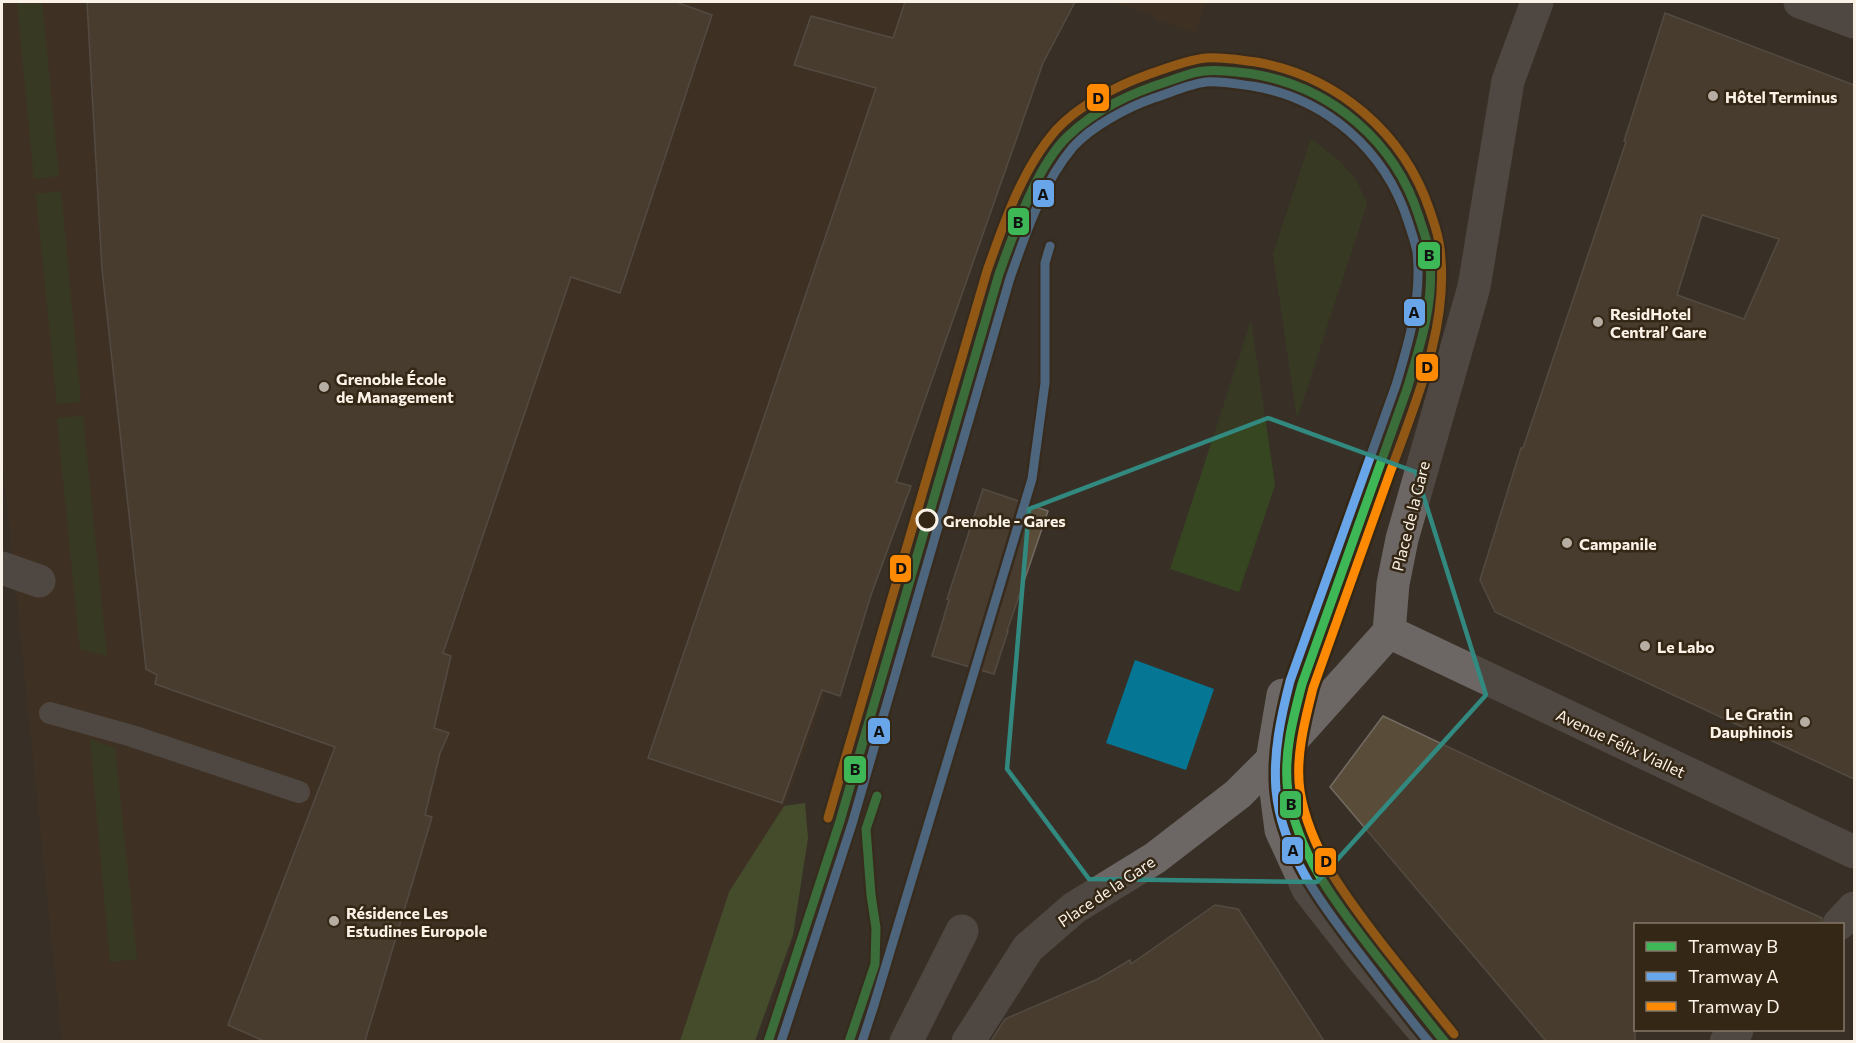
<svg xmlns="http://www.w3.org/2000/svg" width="1856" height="1043" font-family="Commissioner,sans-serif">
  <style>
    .built { fill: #46341f }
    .green { fill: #354620 }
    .forest { fill: #546f32 }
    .water { fill: #057795 }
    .building { fill: #594c38; stroke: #736b63; stroke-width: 1.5; fill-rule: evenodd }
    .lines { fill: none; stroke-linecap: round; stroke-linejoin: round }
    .service { stroke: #6c6764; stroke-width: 22 }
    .pedestrian { stroke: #6c6764; stroke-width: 33 }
    .minor { stroke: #6c6764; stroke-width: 33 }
    .tram-1-casing { stroke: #352715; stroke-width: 14 }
    .tram-2-casing { stroke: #352715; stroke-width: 14 }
    .tram-3-casing { stroke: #352715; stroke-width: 14 }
    .tram-1 { stroke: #3eb856; stroke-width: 9 }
    .tram-2 { stroke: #68a6e9; stroke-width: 9 }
    .tram-3 { stroke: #fd8a02; stroke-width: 9 }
    .marked { fill: none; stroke: #328980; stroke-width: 4.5; stroke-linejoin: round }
    .poi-dot { fill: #b7aea3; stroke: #352715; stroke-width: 2 }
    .stop-dot { fill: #352715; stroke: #fbf2e7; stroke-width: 3 }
    .labels { text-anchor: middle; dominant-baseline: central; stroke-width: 5; stroke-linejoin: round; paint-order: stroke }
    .poi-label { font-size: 16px; font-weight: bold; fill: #fbf2e7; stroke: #352715; text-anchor: start }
    .street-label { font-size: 16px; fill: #fbf2e7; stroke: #352715 }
    .stop-label { font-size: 16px; font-weight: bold; fill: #fbf2e7; stroke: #352715; text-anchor: start }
    .line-badge { stroke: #352715; stroke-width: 2 }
    .pale-badge-label { font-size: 16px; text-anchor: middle; font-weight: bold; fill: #111 }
  </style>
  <rect width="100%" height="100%" fill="#383026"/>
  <path class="built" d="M2,2H1075L1043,63L905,452L812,731L784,806L729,892L680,1041H62L2,454Z
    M1113,2H1206L1195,33L1154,19V16Z"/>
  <path class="green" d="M17,2H42L59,176L34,179Z
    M1311,139L1341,162L1357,181L1367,204L1297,419L1273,254Z
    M61,191L81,402L57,404L36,194Z
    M1251,321L1275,485L1239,592L1170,569Z
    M83,416L107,656L80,649L57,418Z
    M90,739L115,748L137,959L110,962Z"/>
  <path class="forest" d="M805,803L808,838L793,935L755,1041H680L729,892L784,806Z"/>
  <path class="water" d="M1135,660L1214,689L1186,770L1106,743Z"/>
  <path class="building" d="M87,2H676L712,15L620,293L571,277L443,653L451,656L434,728L449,733L440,753L425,815L432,817L365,1041H264L228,1025L335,747L155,684L157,675L146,669L102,269Z
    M905,2H1075L1043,63L896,482L911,486L871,595L840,696L822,690L782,803L648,758L876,88L794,65L811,16L893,38Z
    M1665,13L1854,85V779L1495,612L1480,580L1521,448H1523L1626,142L1624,141ZM1702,215L1779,239L1744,319L1677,295Z
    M983,489L1048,511L1007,631H1008L994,674L932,656L949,600L947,599Z
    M1383,716L1613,825L1822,918L1821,924H1635V1041H1546L1330,787Z
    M1215,905L1238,909L1324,1041H991L1005,1019L1098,979L1130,960L1131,964Z"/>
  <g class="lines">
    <path class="service" d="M50,713L132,736L299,792"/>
    <path class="pedestrian" d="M2,568L39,581
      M1283,695L1272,760L1281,830L1308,889L1362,958L1433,1042
      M906,1042L962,931"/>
    <path class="minor" d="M1800,2L1854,22
      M1389,632L1854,852
      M1839,924L1854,908
      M968,1042L1028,948L1074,908L1155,858L1238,794L1291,741L1389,632L1393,584L1402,539L1474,287L1508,81L1537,2
      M1726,1042L1737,1030"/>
    <g class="tram-1-casing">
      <path id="tram-1" d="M768,1042L840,821L999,274C1014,233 1036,167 1067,137C1096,109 1131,93 1169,81C1181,77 1192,72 1204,71C1220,69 1237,72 1253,74C1331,87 1395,141 1419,217C1422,227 1426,237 1428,247C1437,294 1421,344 1407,389L1302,684C1293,718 1283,756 1288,792C1298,856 1338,906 1376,955C1399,984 1421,1013 1445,1042
        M849,1042L875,964L876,928L871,895L866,829L877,796"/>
    </g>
    <g class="tram-2-casing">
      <path id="tram-2" d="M781,1042L852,824L1010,278C1026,233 1042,184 1073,147C1092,126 1128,107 1154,98C1170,93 1189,84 1206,82C1221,81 1237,84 1252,86C1326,98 1385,150 1408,221C1411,231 1415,241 1417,252C1422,297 1409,342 1396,385L1290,681C1281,716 1273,753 1276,790C1282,856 1327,911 1366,962C1387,989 1407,1016 1429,1042
        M862,1042L874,1005L1032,479L1045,383V263L1050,246"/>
    </g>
    <g class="tram-3-casing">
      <path id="tram-3" d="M828,818L987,271C1004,223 1022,169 1056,130C1078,106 1116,86 1147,75C1165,69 1186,60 1206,58C1222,57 1239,60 1256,62C1337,76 1404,133 1430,211C1434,223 1439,236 1440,249C1450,328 1413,408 1387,481C1362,550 1338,619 1313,688C1305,720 1295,757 1300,791C1310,852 1349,901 1386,949C1409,978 1431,1006 1454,1034"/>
    </g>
    <use href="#tram-1" class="tram-1"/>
    <use href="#tram-2" class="tram-2"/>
    <use href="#tram-3" class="tram-3"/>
  </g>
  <path d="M0 0H1856V1043H0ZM1268,418L1416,472L1486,695L1317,882L1089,879L1007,769L1029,509Z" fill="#383026" fill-opacity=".55" fill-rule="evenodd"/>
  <path class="marked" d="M1268,418L1416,472L1486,695L1317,882L1089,879L1007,769L1029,509Z"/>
  <g class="poi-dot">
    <circle cx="1713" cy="96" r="6"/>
    <circle cx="1598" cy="322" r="6"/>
    <circle cx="324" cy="387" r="6"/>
    <circle cx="1567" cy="543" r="6"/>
    <circle cx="1645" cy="646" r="6"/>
    <circle cx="1805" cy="722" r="6"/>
    <circle cx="334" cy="921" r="6"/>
  </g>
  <circle class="stop-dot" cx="927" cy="520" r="10"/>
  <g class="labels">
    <g class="poi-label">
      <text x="1725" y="96">Hôtel Terminus</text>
      <text x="1610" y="313">ResidHotel<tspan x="1610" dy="18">Central’ Gare</tspan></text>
      <text x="336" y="378">Grenoble École<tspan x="336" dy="18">de Management</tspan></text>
      <text x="1579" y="543">Campanile</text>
      <text x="1657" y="646">Le Labo</text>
      <text x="1793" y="713" text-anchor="end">Le Gratin<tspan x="1793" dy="18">Dauphinois</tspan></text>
      <text x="346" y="912">Résidence Les<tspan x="346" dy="18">Estudines Europole</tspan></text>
    </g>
    <g class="street-label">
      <text transform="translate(1410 516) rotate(-76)">Place de la Gare</text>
      <text transform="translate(1621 743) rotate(25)">Avenue Félix Viallet</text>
      <text transform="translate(1106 891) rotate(-34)">Place de la Gare</text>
    </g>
    <g class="stop-label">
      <text x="943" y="520">Grenoble - Gares</text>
    </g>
  </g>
  <g class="line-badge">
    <rect x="1086" y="83" width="24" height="29" rx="6" fill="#fd8a02"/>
    <rect x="1032" y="179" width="23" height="29" rx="6" fill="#68a6e9"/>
    <rect x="1007" y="207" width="23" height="29" rx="6" fill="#3eb856"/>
    <rect x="1417" y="241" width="24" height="29" rx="6" fill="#3eb856"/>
    <rect x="1403" y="298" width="23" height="29" rx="6" fill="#68a6e9"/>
    <rect x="1415" y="353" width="24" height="29" rx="6" fill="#fd8a02"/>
    <rect x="889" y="554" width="23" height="29" rx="6" fill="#fd8a02"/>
    <rect x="867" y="717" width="24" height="28" rx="6" fill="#68a6e9"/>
    <rect x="843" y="755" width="24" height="29" rx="6" fill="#3eb856"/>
    <rect x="1279" y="790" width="23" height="29" rx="6" fill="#3eb856"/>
    <rect x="1281" y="836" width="23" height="29" rx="6" fill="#68a6e9"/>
    <rect x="1314" y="847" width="23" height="29" rx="6" fill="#fd8a02"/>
  </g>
  <g class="pale-badge-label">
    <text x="1098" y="104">D</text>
    <text x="1043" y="200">A</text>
    <text x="1018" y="228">B</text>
    <text x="1429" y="261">B</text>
    <text x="1414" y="318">A</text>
    <text x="1427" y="373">D</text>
    <text x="901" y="574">D</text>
    <text x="879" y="737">A</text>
    <text x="855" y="775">B</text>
    <text x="1291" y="810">B</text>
    <text x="1293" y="856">A</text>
    <text x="1326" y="867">D</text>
  </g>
  <rect width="1856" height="1043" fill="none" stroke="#fbf2e7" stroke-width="6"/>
  <rect x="1634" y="923" width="210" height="108" fill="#352715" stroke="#847869" stroke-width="1.5"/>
  <rect x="1646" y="942" width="30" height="9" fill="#3eb856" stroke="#847869" stroke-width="1.5"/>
  <text x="1688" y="953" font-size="18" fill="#fbf2e7">Tramway B</text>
  <rect x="1646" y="972" width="30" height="9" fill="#68a6e9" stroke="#847869" stroke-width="1.5"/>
  <text x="1688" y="983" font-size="18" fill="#fbf2e7">Tramway A</text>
  <rect x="1646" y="1002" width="30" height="9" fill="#fd8a02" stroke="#847869" stroke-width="1.5"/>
  <text x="1688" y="1013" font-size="18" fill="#fbf2e7">Tramway D</text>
</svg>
